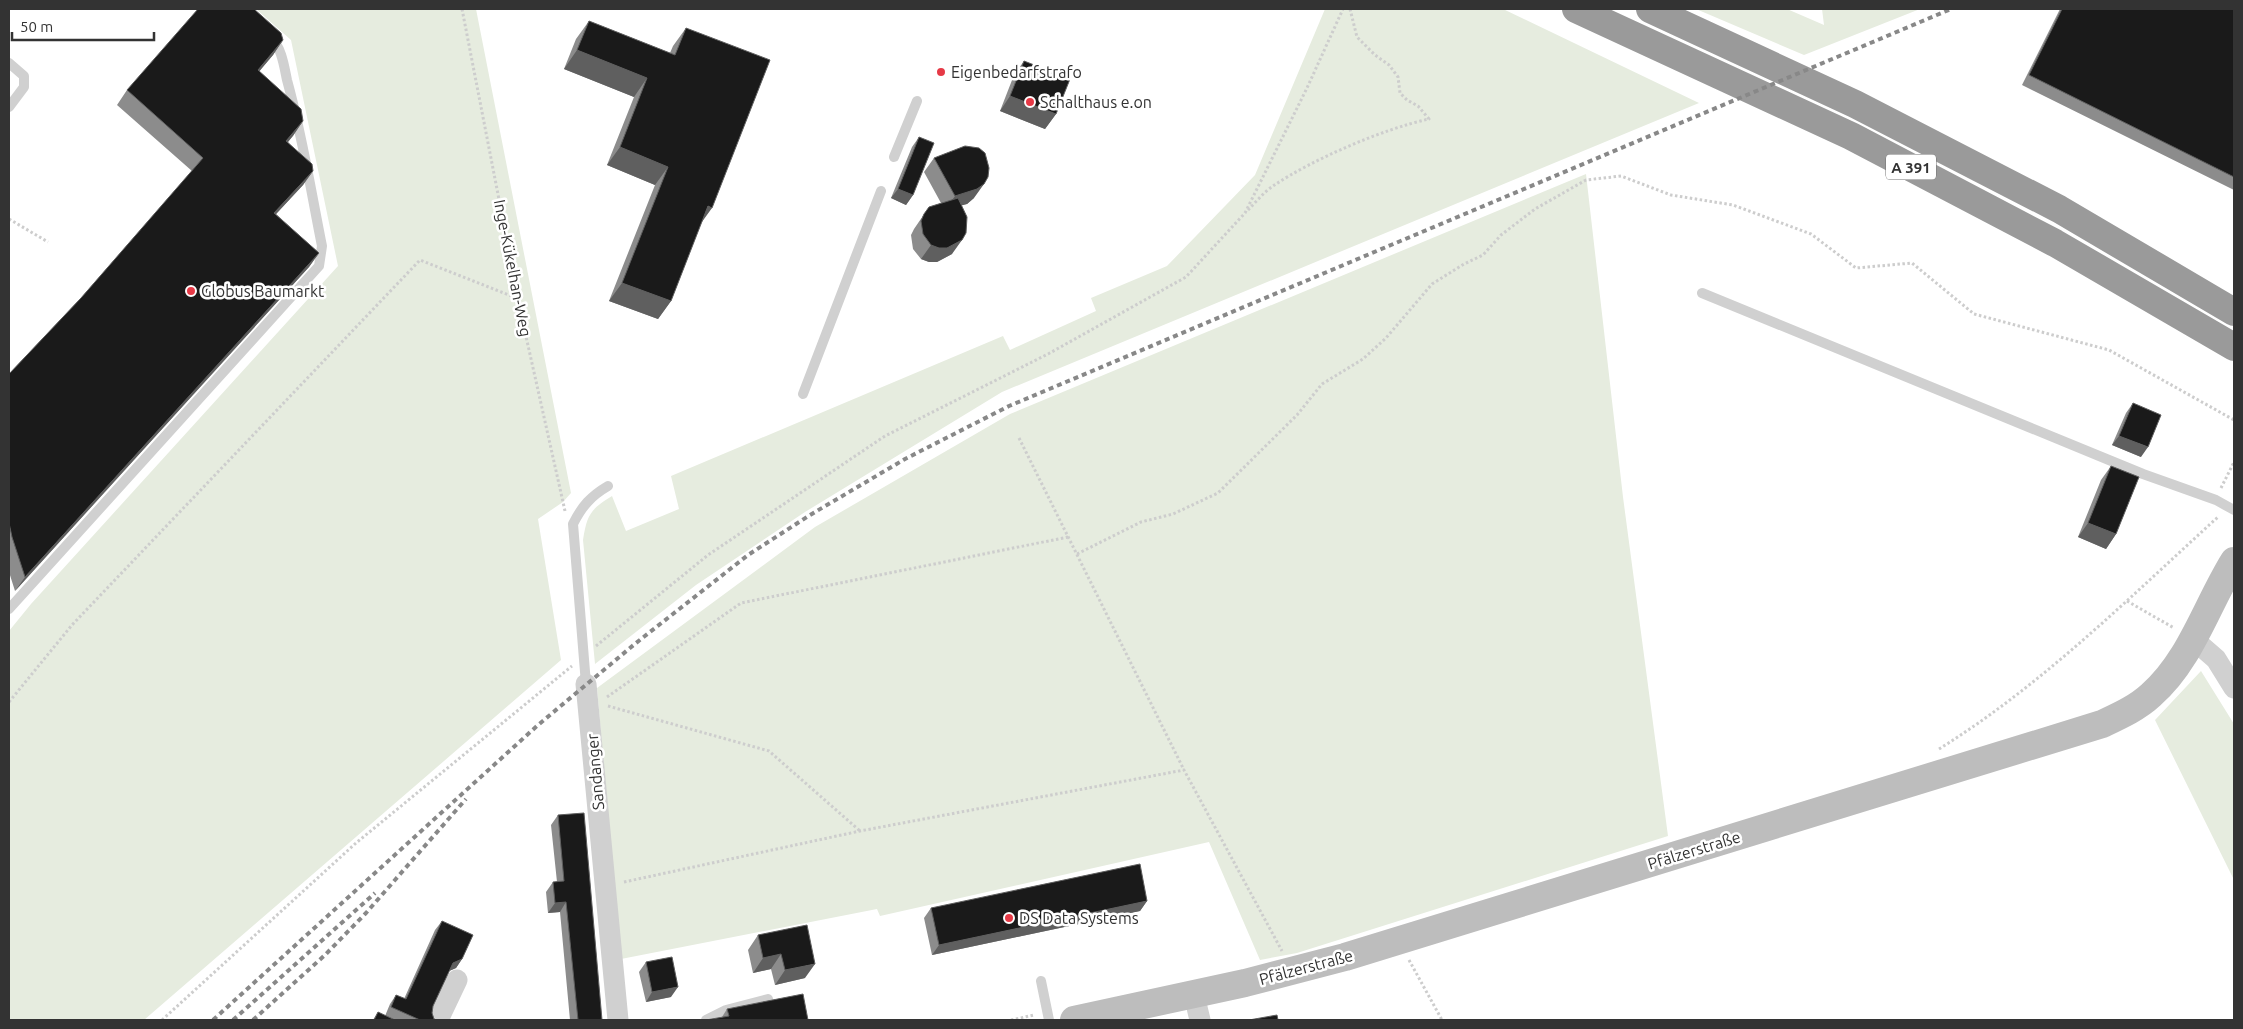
<svg xmlns="http://www.w3.org/2000/svg" width="2243" height="1029" font-family="Ubuntu,sans-serif">
  <style>
    .green { fill: #e6ecdf }
    .lines { fill: none; stroke-linecap: round; stroke-linejoin: round }
    .path { stroke: #cdcdcd; stroke-width: 3; stroke-dasharray: 2.5 2.5; stroke-linecap: butt }
    .lane { stroke: #d0d0d0; stroke-width: 10 }
    .street { stroke: #d0d0d0; stroke-width: 21 }
    .secondary { stroke: #bdbdbd; stroke-width: 28 }
    .highway { stroke: #9a9a9a; stroke-width: 28 }
    .rail { stroke: #888; stroke-width: 4; stroke-dasharray: 5 4; stroke-linecap: butt }
    .wall { fill: #8c8c8c }
    .shaded-wall { fill: #5f5f5f }
    .building { fill: #1a1a1a; stroke: #5f5f5f }
    .poi-dot { fill: #e63946; stroke: #fff; stroke-width: 2 }
    .labels { text-anchor: middle; dominant-baseline: central; stroke-width: 5; stroke-linejoin: round; paint-order: stroke }
    .shield { fill: #fff; stroke: #707070; stroke-width: 1 }
    .shield-label { font-size: 15px; font-weight: bold; fill: #333 }
    .poi-label { font-size: 16px; fill: #333; stroke: #fff; text-anchor: start }
    .street-label { font-size: 16px; fill: #333; stroke: #fff }
  </style>
  <rect width="100%" height="100%" fill="#fff"/>
  <path class="green" d="M256,9H476L571,493L563,502L538,519L561,660L144,1020H9V631L31,604L338,266L291,40Z
    M1325,9H1503L1699,103L1002,392L805,512L696,585L595,664L583,540C587,514 591,509 612,496L626,531L679,509L671,476L1003,336L1010,350L1096,311L1091,298L1167,266L1255,175Z
    M1696,9H1787L1824,25L1822,9H1920L1804,55Z
    M1586,174L1623,497L1668,836L1297,953L1260,960L1209,842L880,916L877,909L621,959L597,688L815,527L1010,414Z
    M2201,671L2234,724V880L2155,720Z"/>
  <g class="lines">
    <path class="path" d="M462,9L523,323L565,511
      M1248,210C1256,202 1264,192 1273,186C1313,159 1383,129 1429,119L1418,106L1407,100L1400,93L1398,77L1389,65L1375,55L1357,37L1350,9
      M9,219L48,242
      M1019,438L1184,770
      M2221,488L2234,462
      M1077,554L1141,522L1173,514L1218,493L1297,415L1322,384L1363,359L1386,338L1432,284L1464,264L1483,255L1501,235L1535,209L1586,180L1621,176L1671,195L1733,205L1811,234L1856,268L1912,263L1974,314L2109,350L2234,420
      M2127,601L2174,628
      M596,646L708,555L885,436L1048,354L1186,277L1245,213L1307,88L1343,9
      M607,697L741,603L1068,537
      M9,702L72,625L420,260L519,299
      M608,706L769,751L860,831
      M1939,749C2042,685 2129,598 2218,517
      M624,882L860,831L1184,770L1282,951
      M1409,960L1442,1020
      M162,1020L356,843L572,666
      M1011,1020L1034,1015"/>
    <path class="lane" d="M9,63L24,76V87L9,107
      M894,157L917,101
      M1702,293L2143,474L2216,500L2234,510
      M803,394L881,191
      M9,609L319,266L322,246C311,191 302,134 287,80C284,66 282,48 271,38
      M586,684L573,524C582,506 591,496 608,486
      M1041,981L1049,1020
      M706,1020L726,1010L768,999"/>
    <path class="street" d="M2193,639L2216,659L2234,688
      M586,684L618,1020
      M1194,995L1200,1020
      M438,1020L457,980"/>
    <path class="secondary" d="M1074,1020L1245,983L1345,957L2102,724C2119,716 2137,708 2151,695C2191,660 2207,604 2234,561"/>
    <path class="highway" d="M1576,9L1851,136L2055,243L2234,347
      M1650,9L1855,104L2059,209L2234,312"/>
    <path class="rail" d="M213,1020L538,725L636,643L748,555L810,515L905,459L1009,406L1951,9
      M233,1020L375,893
      M253,1020L325,955L366,913L466,799"/>
  </g>
  <path class="wall" d="M2060,9H2234V190L2022,85Z
    M589,21L670,53L673,46L686,28L701,223L671,301L658,319L609,301L655,185L607,165L634,97L564,69L576,39Z
    M283,40L273,55L259,71L303,121L288,142L313,171L303,185L276,214L319,253L309,267L15,591L9,572V374L81,298L192,171L117,105L127,90Z
    M1024,61L1056,114L1045,129L1000,111L1014,75Z
    M919,137L913,195L906,205L891,198L912,147Z
    M934,158L974,198L967,204L961,205L952,254L937,262H929L921,259L913,249L911,235L914,229L929,207L941,203L924,172Z
    M2133,403L2141,457L2112,445L2126,413Z
    M2111,466L2116,534L2106,549L2078,537L2101,480Z
    M558,815L602,1020H570L560,912L548,913L546,892L553,882H557L551,825Z
    M1147,901L1140,911L932,955L924,918L931,908Z
    M442,921L462,959L456,968L449,971L433,1006L432,1013L434,1019L437,1020H373L378,1012L385,1016L390,1004L396,995L404,999L435,930Z
    M807,925L805,978L775,985L771,969L753,973L748,950L758,935Z
    M646,962L671,997L646,1002L639,972Z
    M727,1009L808,1020L722,1017Z"/>
  <path class="shaded-wall" d="M283,40L273,55L248,85L258,70Z
    M577,50L647,78L634,97L564,69Z
    M1010,96L1056,114L1045,129L1000,111Z
    M303,121L293,136L276,156L286,141Z
    M620,147L668,167L655,185L607,165Z
    M313,171L303,185L264,227L274,213Z
    M984,184L974,198L967,204L945,210L955,196Z
    M898,189L913,195L906,205L891,198Z
    M708,206L712,208L699,226Z
    M962,240L952,254L937,262H929L921,259L931,245Z
    M319,253L309,267L15,591L25,577Z
    M622,283L671,301L658,319L609,301Z
    M2119,436L2148,447L2141,457L2112,445Z
    M2088,523L2116,534L2106,549L2078,537Z
    M1147,901L1140,911L932,955L939,945Z
    M566,902L560,912L548,913L555,903Z
    M781,954L771,969L753,973L763,958Z
    M462,959L456,968L447,972L453,963Z
    M815,964L805,978L775,985L785,970Z
    M678,987L671,997L646,1002L652,992Z"/>
  <path class="building" d="M198,9H254L281,33L283,40L258,70L301,109L303,121L286,141L312,164L313,171L274,213L319,253L25,577L12,537L9,523V374L81,298L203,158L127,90Z
    M2062,9H2234V177L2029,75Z
    M589,21L675,55L686,28L770,60L712,208L708,206L671,301L622,283L668,167L620,147L647,78L577,50Z
    M1024,61L1070,79L1056,114L1010,96Z
    M919,137L934,143L913,195L898,189Z
    M965,146L979,148L985,153L989,168L988,177L984,184L977,189L955,196L934,158Z
    M958,198L967,217L966,233L962,240L947,248H939L931,245L923,234L921,221L924,214L929,207Z
    M2133,403L2161,415L2148,447L2119,436Z
    M2111,466L2139,477L2116,534L2088,523Z
    M584,813L602,1020H578L566,902L555,903L553,882L564,881L558,815Z
    M1140,864L1147,901L939,945L931,908Z
    M442,921L473,935L462,959L453,963L433,1006L432,1013L434,1019L437,1020H420L391,1007L396,995L406,999Z
    M807,925L815,964L785,970L781,954L763,958L758,935Z
    M672,957L678,987L652,992L646,962Z
    M803,994L808,1020H706L729,1016L727,1009Z
    M378,1012L395,1020H374Z
    M1277,1015L1278,1020H1249Z"/>
  <g class="poi-dot">
    <circle cx="941" cy="72" r="5"/>
    <circle cx="1030" cy="102" r="5"/>
    <circle cx="191" cy="291" r="5"/>
    <circle cx="1009" cy="918" r="5"/>
  </g>
  <g class="labels">
    <rect class="shield" x="1886" y="154.5" width="50" height="25" rx="4"/>
    <g class="shield-label">
      <text x="1911" y="167">A 391</text>
    </g>
    <g class="poi-label">
      <text x="951" y="72">Eigenbedarfstrafo</text>
      <text x="1040" y="102">Schalthaus e.on</text>
      <text x="201" y="291">Globus Baumarkt</text>
      <text x="1019" y="918">DS Data Systems</text>
    </g>
    <g class="street-label">
      <text transform="translate(513 268) rotate(79)">Inge-Kükelhan-Weg</text>
      <text transform="translate(595 772) rotate(-95)">Sandanger</text>
      <text transform="translate(1694 850) rotate(-17)">Pfälzerstraße</text>
      <text transform="translate(1306 967) rotate(-15)">Pfälzerstraße</text>
    </g>
  </g>
  <rect width="2243" height="1029" fill="none" stroke="#333333" stroke-width="20"/>
  <path d="M12 32v8h142v-8" fill="none" stroke="#333333" stroke-width="2.5"/>
  <text x="20" y="32" font-size="15" fill="#333333" stroke="#ffffff" stroke-width="4" paint-order="stroke">50 m</text>
</svg>
